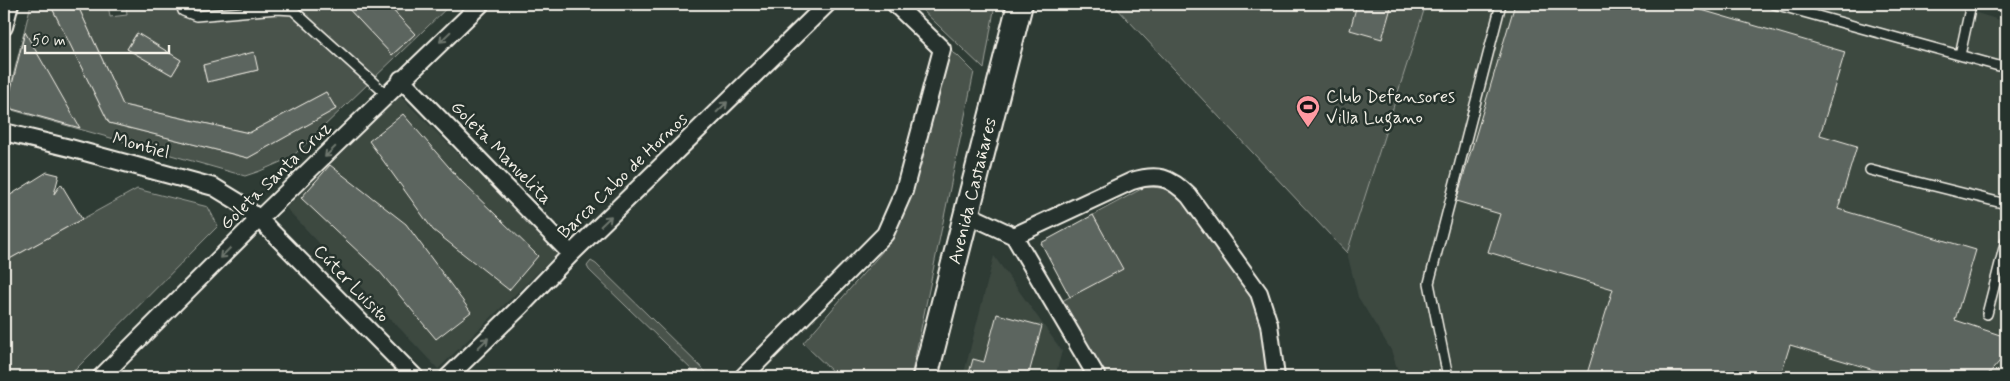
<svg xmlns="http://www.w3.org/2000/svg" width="2010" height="381" font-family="Mynerve,sans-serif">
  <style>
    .built { fill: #3c4841 }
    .green { fill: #48524c; stroke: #9ea29a; fill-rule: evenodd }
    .building { fill: #5c655e; stroke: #f4f1e8 }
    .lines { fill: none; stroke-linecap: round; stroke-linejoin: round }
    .lane-casing { stroke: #f4f1e8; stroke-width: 12 }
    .street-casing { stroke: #f4f1e8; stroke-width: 20 }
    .secondary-casing { stroke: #f4f1e8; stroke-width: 28 }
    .lane { stroke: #26332d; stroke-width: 9 }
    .street { stroke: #26332d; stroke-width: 16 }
    .secondary { stroke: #26332d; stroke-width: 24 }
    .oneway { stroke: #6e766e }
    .labels { text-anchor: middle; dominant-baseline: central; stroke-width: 5; stroke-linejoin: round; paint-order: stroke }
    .poi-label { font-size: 18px; fill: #f4f1e8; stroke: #26332d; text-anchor: start }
    .street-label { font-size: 18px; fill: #f4f1e8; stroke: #26332d }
  </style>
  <rect width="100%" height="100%" fill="#2e3b34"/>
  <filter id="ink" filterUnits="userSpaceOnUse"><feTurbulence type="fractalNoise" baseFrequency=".02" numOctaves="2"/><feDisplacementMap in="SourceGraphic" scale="10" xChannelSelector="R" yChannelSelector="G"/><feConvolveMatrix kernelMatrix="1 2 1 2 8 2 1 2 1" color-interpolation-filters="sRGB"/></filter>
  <g filter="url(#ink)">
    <path class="built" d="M1426,4H1947L2006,22V374L2003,377H1400L1391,350L1358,297L1347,253Z
      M400,96L558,253L438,369L286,208Z
      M994,256L1062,351L1055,377H963Z"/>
    <path class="green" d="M31,4H50L109,123L248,158L336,109L326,92L249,133L123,105L77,4H108L110,17L127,15L126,4H344L392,55L415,34L387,4H451L292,157L260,171L245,176L12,110L7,101ZM25,33L74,118L72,126L12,109L8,101ZM136,34L181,60L172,75L127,49ZM203,65L258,70L207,82Z
      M916,4H947L953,10L959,4H995L984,69Z
      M1113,4H1426L1347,253Z
      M949,50L957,55L974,72L911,377H838L803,343L882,252L909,195Z
      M1145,187C1165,187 1172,190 1187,203L1253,296L1264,329L1270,377H1106L1062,301L1122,269L1093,215Z
      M137,189L208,207L218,226L68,377H4V262Z
      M591,261L596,264L711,377H699L589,270L587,266Z"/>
    <path class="building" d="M50,4H77L123,105L249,133L326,92L336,109L248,158L109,123Z
      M344,4H387L415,34L392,55Z
      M1357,4H1392L1382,39L1350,30Z
      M1515,4H1681L1845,52L1820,135L1857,146L1838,209L1976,250L1955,320L2006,337V354L1986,377H1898L1790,345L1780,377H1586L1613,289L1488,252L1500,214L1456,201Z
      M25,32L51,77L80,128L12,109L8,101Z
      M137,33L181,60L172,75L127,49Z
      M254,52L258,70L207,82L203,65Z
      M403,114L461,181L538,256L509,290L433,230L369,141Z
      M330,165L406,224L471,312L436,339L380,272L301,198Z
      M47,172L59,175L54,194L61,184L82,219L4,262V199Z
      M1093,215L1123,269L1070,297L1041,243Z
      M997,314L1042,326L1028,377H968L973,359L984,362Z"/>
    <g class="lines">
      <g class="lane-casing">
        <path id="lane" d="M181,4L183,11L196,16L277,9L276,4
          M1774,4L2006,68
          M277,9L293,10L386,94
          M1960,55L1971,4
          M1870,170L2006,204
          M1987,314L2006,240
          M1448,377L1429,283L1501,4"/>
      </g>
      <g class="street-casing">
        <path id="street" d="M4,27L10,4
          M401,79L571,254
          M4,132L70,148L214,187L237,201L259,219L415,377
          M967,214L1014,236L1097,377
          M1014,236L1132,181C1158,173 1170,177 1189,196L1259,293L1269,324L1276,377
          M101,377L259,219L481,4
          M448,377L521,306L571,254L827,4
          M743,377L885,234L904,191L942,49L895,4"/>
      </g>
      <g class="secondary-casing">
        <path id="secondary" d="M925,377L1020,4"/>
      </g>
      <use href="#lane" class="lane"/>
      <use href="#street" class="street"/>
      <use href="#secondary" class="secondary"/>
    </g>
    <defs><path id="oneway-shaft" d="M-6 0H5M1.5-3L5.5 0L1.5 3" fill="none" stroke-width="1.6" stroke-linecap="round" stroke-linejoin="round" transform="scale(1.25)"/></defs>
    <g class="oneway">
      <use href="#oneway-shaft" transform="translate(445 37) rotate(136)"/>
      <use href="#oneway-shaft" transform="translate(722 107) rotate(-44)"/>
      <use href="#oneway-shaft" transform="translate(330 152) rotate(135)"/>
      <use href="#oneway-shaft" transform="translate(606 221) rotate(-44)"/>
      <use href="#oneway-shaft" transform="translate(225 253) rotate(135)"/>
      <use href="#oneway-shaft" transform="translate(483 343) rotate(-44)"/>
    </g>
  </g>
  <defs>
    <g id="stadium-pin" transform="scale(1.25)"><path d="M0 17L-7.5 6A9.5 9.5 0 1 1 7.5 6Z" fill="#ff9aa2" stroke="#26332d"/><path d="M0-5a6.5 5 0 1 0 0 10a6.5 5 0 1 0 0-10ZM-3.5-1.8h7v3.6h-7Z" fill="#111"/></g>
  </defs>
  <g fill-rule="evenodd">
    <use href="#stadium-pin" x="1308" y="107"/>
  </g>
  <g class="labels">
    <g class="poi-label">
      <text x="1326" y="97">Club Defensores<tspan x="1326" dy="21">Villa Lugano</tspan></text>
    </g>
    <g class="street-label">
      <text transform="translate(141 146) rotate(15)">Montiel</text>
      <text transform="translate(501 153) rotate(46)">Goleta Manuelita</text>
      <text transform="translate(276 176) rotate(-44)">Goleta Santa Cruz</text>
      <text transform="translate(623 176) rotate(-44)">Barca Cabo de Hornos</text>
      <text transform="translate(973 191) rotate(-76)">Avenida Castañares</text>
      <text transform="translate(351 284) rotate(46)">Cúter Luisito</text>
    </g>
  </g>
  <rect width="2010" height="381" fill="none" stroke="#26332d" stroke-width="20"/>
  <rect x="10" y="10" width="1990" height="361" fill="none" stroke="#f4f1e8" stroke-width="2" filter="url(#ink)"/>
  <path d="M25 45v8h144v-8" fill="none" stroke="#f4f1e8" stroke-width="2.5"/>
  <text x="32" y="45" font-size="15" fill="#f4f1e8" stroke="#26332d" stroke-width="4" paint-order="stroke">50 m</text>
</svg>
